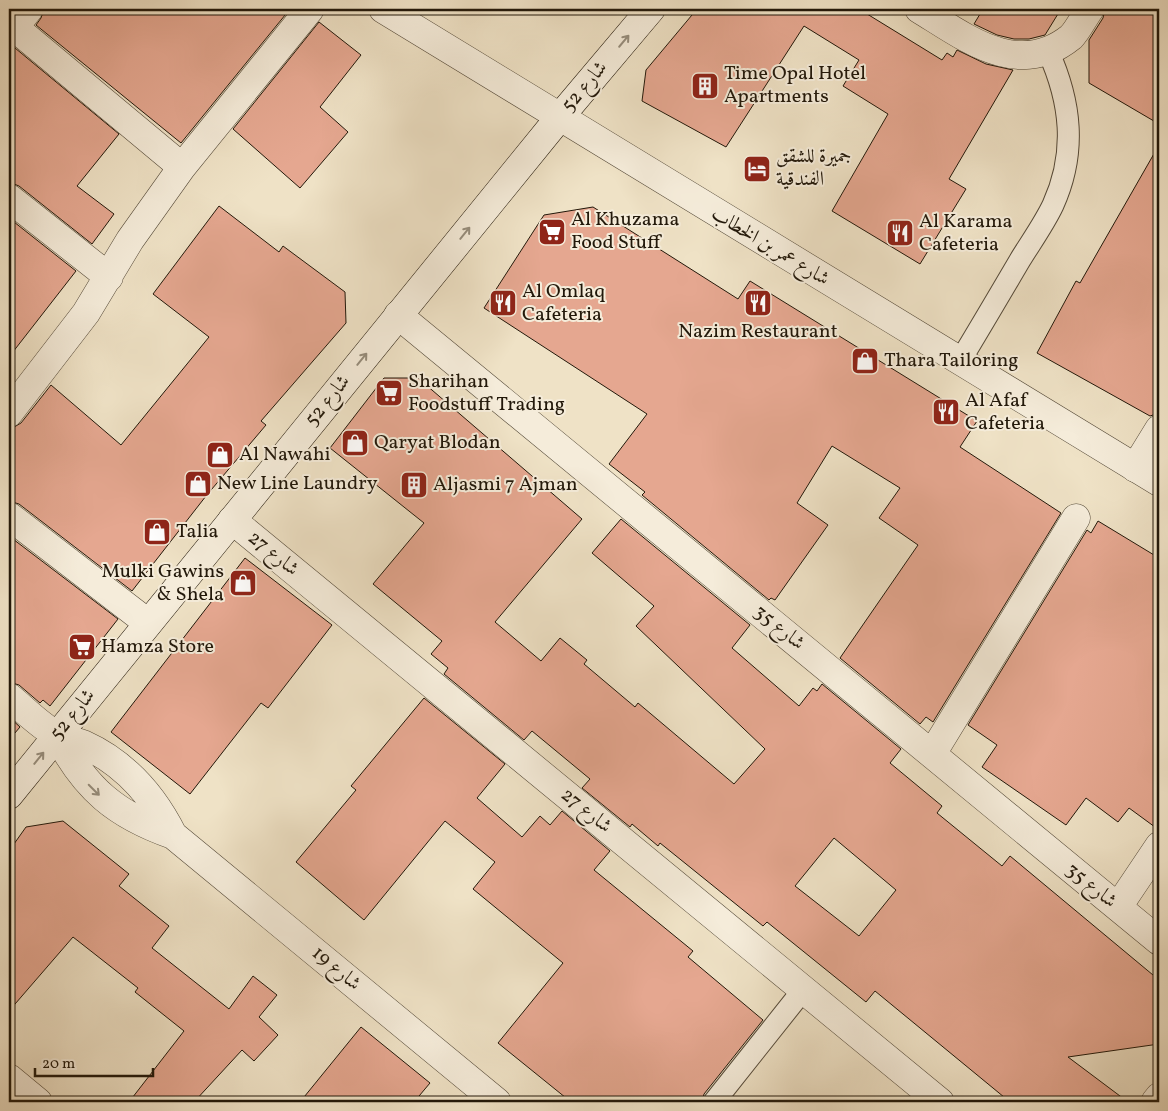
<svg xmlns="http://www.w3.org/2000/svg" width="1168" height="1111" font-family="Vollkorn,Amiri,serif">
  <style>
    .building { fill: #e5a790; stroke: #22180a; fill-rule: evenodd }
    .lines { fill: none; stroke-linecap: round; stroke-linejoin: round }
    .service-casing { stroke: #554a39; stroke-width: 23 }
    .minor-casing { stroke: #554a39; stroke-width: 29 }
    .tertiary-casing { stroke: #554a39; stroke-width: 29 }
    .secondary-casing { stroke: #22180a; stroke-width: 29 }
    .service { stroke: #f5ecda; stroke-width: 21 }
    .minor { stroke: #f5ecda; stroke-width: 28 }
    .tertiary { stroke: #f5ecda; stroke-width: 28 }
    .secondary { stroke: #f5ecda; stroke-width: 28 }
    .oneway { stroke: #968d7c }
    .labels { text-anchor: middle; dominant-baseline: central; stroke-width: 4; stroke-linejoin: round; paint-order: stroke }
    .poi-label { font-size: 20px; fill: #22180a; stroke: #f5ecda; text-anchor: start }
    .street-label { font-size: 20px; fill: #22180a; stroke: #f5ecda }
  </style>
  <rect width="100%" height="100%" fill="#efe2c6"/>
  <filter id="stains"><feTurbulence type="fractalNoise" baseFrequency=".004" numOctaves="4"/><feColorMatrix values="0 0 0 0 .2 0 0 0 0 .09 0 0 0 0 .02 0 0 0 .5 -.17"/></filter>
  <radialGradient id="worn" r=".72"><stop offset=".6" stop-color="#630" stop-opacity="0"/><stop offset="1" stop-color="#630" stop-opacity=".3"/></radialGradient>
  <path class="building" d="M44,9H290L181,143L36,25L41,18Z
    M697,9H859L942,60L947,53L953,57L957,50L986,64L1013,70L949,179L966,189L920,264L832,211L888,114L843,86L859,60L804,26L726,147L642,101L646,70Z
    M983,9H1061L1045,35L1029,39H1014L997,35L974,24Z
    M1105,9H1159V124L1089,83V40L1103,18Z
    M319,22L361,55L320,107L348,132L300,188L233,129Z
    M15,48L119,134L77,186L114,214L92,244L19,186L9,182V54Z
    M1159,145V413L1150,416L1037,353L1076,281L1080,283Z
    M219,206L279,252L283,246L345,292L346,323L261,421L266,425L206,496L132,591L19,504L9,501V430L21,423L51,385L121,445L209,337L153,294Z
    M593,207L738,299L750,281L977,421L960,447L1061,513L933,722L926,717L920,724L840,658L918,545L879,518L900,488L832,446L797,503L828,525L775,600L771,598L769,600L642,495L645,492L609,464L647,414L484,308L544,215Z
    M9,218L76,271L9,357Z
    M384,378H418L582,519L495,622L541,661L560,638L587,660L584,664L635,707L638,703L734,784L765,749L636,626L654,606L592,553L621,519L750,625L732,648L799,706L813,688L817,691L822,684L901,749L890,763L942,806L937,813L1002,866L1010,856L1159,980V1044L1068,1057L1128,1102H1010L875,991L866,1002L767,922L763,926L660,843L658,846L632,824L630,827L582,788L590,779L532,731L524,740L444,674L448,668L431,654L442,641L373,584L424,523L330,448ZM834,838L896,890L859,936L795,886Z
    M1098,521L1159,558V830L1129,808L1118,822L1086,798L1066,825L982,767L997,745L968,725L1087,530L1091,533Z
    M9,536L118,619L50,706L43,700L40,703L19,685L9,682Z
    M245,558L332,625L268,708L261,703L190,794L111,732Z
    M424,698L505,764L477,798L522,837L540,816L550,825L562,811L610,851L594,870L693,951L688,957L763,1020L704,1094L702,1102H571L498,1043L563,963L473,889L495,862L445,821L364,920L296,862L356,790L351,786Z
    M9,717L20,727L9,740Z
    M63,821L129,874L119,886L169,926L152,948L229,1009L253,976L277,995L259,1017L278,1035L254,1061L242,1050L194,1102H129L184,1031L135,992L138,988L73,937L9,1011V851L26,827Z
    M361,1027L430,1083L414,1102H300Z"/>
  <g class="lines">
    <g class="service-casing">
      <path id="service" d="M960,361C980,328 1000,294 1020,260C1031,242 1044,224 1053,205C1077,152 1071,102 1048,51
        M714,1102L803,990"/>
    </g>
    <g class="minor-casing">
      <path id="minor" d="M919,9C965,37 1018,80 1071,37C1078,30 1084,17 1090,9
        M14,27L182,167
        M9,34L29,9
        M9,198L109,277
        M398,315L1159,941
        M9,413L86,313L130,240L182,167L310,9
        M1135,468L1159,429
        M9,516L148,623
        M232,520L940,1102
        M9,697C24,709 40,726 57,735C65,740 75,741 83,744C125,763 153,795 173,835
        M57,735C85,789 116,815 173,835L497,1102
        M932,754L1076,518
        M1118,907L1159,846
        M9,1078L38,1102
        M1155,1102L1159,1097"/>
    </g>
    <g class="tertiary-casing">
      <path id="tertiary" d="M383,9L1159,482"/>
    </g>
    <g class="secondary-casing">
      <path id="secondary" d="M9,795L559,118L651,9"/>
    </g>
    <use href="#service" class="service"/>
    <use href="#minor" class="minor"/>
    <use href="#tertiary" class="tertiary"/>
    <use href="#secondary" class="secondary"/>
  </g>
  <defs><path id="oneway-shaft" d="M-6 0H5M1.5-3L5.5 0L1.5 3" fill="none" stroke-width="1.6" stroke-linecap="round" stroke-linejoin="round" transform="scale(1.25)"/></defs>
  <g class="oneway">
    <use href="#oneway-shaft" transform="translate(624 41) rotate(-50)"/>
    <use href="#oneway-shaft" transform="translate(465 233) rotate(-51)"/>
    <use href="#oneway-shaft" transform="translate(362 359) rotate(-51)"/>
    <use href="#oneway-shaft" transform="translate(39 758) rotate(-51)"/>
    <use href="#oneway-shaft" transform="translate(94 790) rotate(45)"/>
  </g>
  <defs>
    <g id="building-square" transform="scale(1.4375)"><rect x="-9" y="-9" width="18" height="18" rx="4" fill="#8f2418" stroke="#f5ecda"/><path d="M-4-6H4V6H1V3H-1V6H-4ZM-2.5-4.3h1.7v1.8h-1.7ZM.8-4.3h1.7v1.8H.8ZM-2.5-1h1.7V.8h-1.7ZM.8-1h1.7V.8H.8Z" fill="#fff"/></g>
    <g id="hotel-square" transform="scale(1.4375)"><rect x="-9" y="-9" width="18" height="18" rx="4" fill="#8f2418" stroke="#f5ecda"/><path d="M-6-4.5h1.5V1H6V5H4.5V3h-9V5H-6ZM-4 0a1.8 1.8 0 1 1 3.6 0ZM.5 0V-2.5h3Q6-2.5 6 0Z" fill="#fff"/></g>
    <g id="supermarket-square" transform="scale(1.4375)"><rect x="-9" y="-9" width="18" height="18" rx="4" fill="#8f2418" stroke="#f5ecda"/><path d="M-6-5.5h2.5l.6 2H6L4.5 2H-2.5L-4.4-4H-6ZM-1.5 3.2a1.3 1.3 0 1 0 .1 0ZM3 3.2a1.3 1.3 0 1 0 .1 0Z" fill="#fff"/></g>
    <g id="restaurant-square" transform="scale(1.4375)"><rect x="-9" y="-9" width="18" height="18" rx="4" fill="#8f2418" stroke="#f5ecda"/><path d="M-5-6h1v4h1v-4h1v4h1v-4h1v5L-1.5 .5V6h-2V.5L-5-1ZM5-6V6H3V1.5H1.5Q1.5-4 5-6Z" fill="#fff"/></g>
    <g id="shop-square" transform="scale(1.4375)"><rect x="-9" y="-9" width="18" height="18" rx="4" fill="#8f2418" stroke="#f5ecda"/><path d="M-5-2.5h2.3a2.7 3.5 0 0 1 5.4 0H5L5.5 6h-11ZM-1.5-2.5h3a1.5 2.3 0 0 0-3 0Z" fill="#fff"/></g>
  </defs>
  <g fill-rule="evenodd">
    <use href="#building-square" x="705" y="86"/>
    <use href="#hotel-square" x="757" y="169"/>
    <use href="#supermarket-square" x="552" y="232"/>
    <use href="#restaurant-square" x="900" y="233"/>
    <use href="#restaurant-square" x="503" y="303"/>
    <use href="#restaurant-square" x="758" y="303"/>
    <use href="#shop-square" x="865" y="361"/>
    <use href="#supermarket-square" x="389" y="393"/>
    <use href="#restaurant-square" x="946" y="412"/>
    <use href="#shop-square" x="355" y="443"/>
    <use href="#shop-square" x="220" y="455"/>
    <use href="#shop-square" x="198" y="484"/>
    <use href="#building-square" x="414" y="485"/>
    <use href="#shop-square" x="157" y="532"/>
    <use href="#shop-square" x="243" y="583"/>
    <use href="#supermarket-square" x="82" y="647"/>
  </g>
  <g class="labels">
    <g class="poi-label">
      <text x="724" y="74">Time Opal Hotel<tspan x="724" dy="23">Apartments</tspan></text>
      <text x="776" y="157">جميرة للشقق<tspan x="776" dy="23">الفندقية</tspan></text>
      <text x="571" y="220">Al Khuzama<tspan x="571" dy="23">Food Stuff</tspan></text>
      <text x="919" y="222">Al Karama<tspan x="919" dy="23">Cafeteria</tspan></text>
      <text x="522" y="292">Al Omlaq<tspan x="522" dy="23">Cafeteria</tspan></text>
      <text x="758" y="332" text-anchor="middle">Nazim Restaurant</text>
      <text x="884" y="361">Thara Tailoring</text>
      <text x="408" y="382">Sharihan<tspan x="408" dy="23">Foodstuff Trading</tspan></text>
      <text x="965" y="401">Al Afaf<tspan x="965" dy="23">Cafeteria</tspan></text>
      <text x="374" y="443">Qaryat Blodan</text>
      <text x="239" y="455">Al Nawahi</text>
      <text x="217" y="484">New Line Laundry</text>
      <text x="433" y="485">Aljasmi 7 Ajman</text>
      <text x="176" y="532">Talia</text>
      <text x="224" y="572" text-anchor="end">Mulki Gawins<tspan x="224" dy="23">&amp; Shela</tspan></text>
      <text x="101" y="647">Hamza Store</text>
    </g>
    <g class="street-label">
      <text transform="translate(585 87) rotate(-50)">شارع 52</text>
      <text transform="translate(770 247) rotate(31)">شارع عمر بن الخطاب</text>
      <text transform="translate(328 401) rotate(-51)">شارع 52</text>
      <text transform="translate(273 554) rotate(39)">شارع 27</text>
      <text transform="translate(779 628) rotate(39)">شارع 35</text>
      <text transform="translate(73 715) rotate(-51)">شارع 52</text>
      <text transform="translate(586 811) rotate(39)">شارع 27</text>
      <text transform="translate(1091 886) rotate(39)">شارع 35</text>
      <text transform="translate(336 969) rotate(40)">شارع 19</text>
    </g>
  </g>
  <rect width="1168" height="1111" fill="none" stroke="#efe2c6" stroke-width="30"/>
  <rect x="10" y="10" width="1148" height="1091" fill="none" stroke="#22180a" stroke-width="2.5"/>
  <rect x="15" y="15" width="1138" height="1081" fill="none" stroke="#22180a"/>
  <path d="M35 1068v8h118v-8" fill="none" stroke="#22180a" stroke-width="2.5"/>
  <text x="42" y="1068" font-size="15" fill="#22180a" stroke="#f5ecda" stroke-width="4" paint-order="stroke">20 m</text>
  <rect width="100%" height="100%" filter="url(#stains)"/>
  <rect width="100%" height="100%" fill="url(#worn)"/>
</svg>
